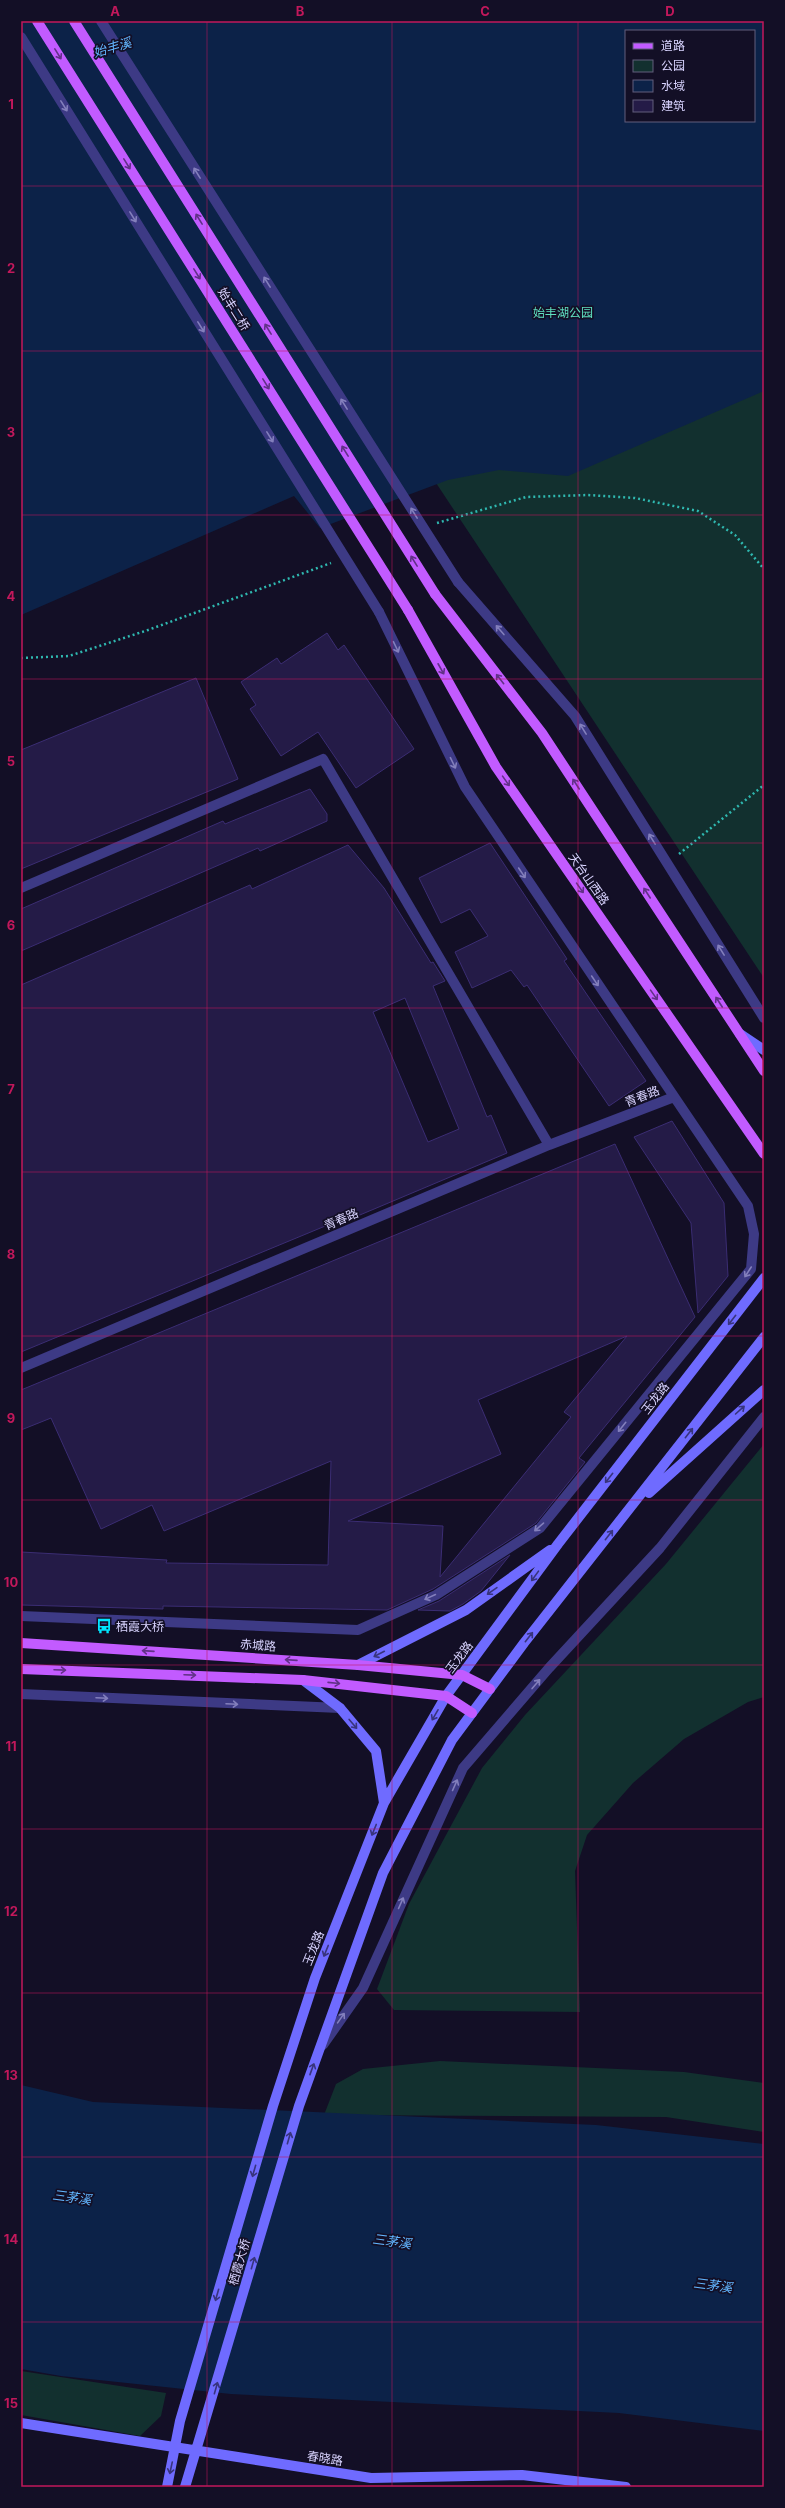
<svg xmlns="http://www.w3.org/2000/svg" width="785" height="2508" font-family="Inter,'Noto Sans SC',sans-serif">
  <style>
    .green { fill: #12302f; fill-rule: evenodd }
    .water { fill: #0c2248; fill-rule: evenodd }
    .building { fill: #241b47; stroke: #3b2d73; fill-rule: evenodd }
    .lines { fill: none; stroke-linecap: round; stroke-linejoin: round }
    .path { stroke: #2fb8b0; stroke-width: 2.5; stroke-dasharray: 2 3; stroke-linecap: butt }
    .lane { stroke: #3d3a85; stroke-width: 10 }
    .secondary { stroke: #6f6bff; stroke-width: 10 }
    .primary { stroke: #c25bff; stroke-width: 10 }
    .lane-bridge { stroke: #3d3a85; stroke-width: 10 }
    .primary-bridge { stroke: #c25bff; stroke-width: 10 }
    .oneway { stroke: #623188 }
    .oneway2 { stroke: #837fbc }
    .oneway3 { stroke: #38347d }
    .grid { fill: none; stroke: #c2185b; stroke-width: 1; stroke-opacity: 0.55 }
    .labels { text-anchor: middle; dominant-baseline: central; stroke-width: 3.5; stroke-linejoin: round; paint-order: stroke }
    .street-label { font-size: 12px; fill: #d9d4ff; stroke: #130f26 }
    .park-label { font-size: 12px; fill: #5fe0c0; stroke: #130f26 }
    .poi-label { font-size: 12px; fill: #d9d4ff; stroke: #130f26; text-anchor: start }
    .water-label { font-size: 13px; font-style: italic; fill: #62b6ff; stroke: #130f26 }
    .neatline { fill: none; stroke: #c2185b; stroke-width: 1.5 }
    .grid-label { font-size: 13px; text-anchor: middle; font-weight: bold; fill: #c2185b }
  </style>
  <rect width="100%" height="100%" fill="#130f26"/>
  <path class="green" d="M130,21H764V978ZM626,31H754V121H626Z
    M764,1444V1697L748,1702L684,1739L633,1783L587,1835L575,1871L580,2012L394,2010L377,1989L409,1904L482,1768L525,1715L666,1564Z
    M440,2061L684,2072L764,2083V2132L666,2117L324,2115L336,2084L363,2069Z
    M21,2371L166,2393L161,2416L140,2436L21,2415Z"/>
  <path class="water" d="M21,21H764V391L568,476L499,470L448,480L320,528L294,496L21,615ZM626,31H754V121H626Z
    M21,2085L93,2102L596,2125L764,2144V2431L619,2413L231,2394L61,2376L21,2369Z"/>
  <path class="building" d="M327,633L338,650L344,645L414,749L356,788L318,732L281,756L250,709L256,705L241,682L277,658L281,664Z
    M196,678L238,779L21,869V750Z
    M310,789L327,814V821L260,851L258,848L21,951V909L223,821L225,824Z
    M490,843L567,959L564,961L646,1081L609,1106L527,985L524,987L511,970L472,988L455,952L488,936L470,909L441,923L419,878Z
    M348,845L384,888L431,963L433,962L445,981L433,986L487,1117L491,1115L507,1153L348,1220L347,1217L21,1352V985L250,885L252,889ZM405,998L459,1129L428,1142L373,1012Z
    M672,1121L724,1203L728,1276L698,1313L691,1223L634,1137Z
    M615,1144L695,1317L579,1458L585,1462L536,1523L433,1589L387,1610L163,1606V1609L21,1605V1552L167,1560L166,1563L328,1565L331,1461L164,1531L152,1505L101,1529L51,1418L21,1430V1390ZM627,1336L564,1412L571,1417L440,1577L443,1526L348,1521L501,1454L478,1400Z
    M510,1555L481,1591L463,1604L450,1611L418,1610L439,1601Z"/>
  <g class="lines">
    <path class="path" d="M437,523L526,497L588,495L635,498L698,511L735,535L764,569
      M21,658L69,656L148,630L331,563
      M679,854L764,785"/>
    <path class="lane" d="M458,582L575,716L764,1018
      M21,888L323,759L549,1145
      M21,1368L549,1145L674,1097
      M21,1616L358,1630L436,1595L540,1528L751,1269L754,1234L748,1206L465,787L379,612
      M21,1694L340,1708
      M323,2045L363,1988L463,1768L549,1668L660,1548L764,1417"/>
    <path class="secondary" d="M740,1034L764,1050
      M649,1493L764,1390
      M358,1665L466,1610L550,1550
      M303,1680L340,1708L376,1751L384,1803
      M21,2423L371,2478L522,2475L626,2487
      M167,2487L180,2421L273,2106L315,1978L384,1803L446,1696L558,1544L764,1278
      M185,2487L299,2106L383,1873L452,1740L524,1643L764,1337"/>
    <path class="primary" d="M435,594L542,733L764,1071
      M408,610L496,767L764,1154
      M21,1643L358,1665L462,1675L490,1689
      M21,1669L303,1680L446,1696L472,1713"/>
    <path class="lane-bridge" d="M101,21L458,582
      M21,37L379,612"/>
    <path class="primary-bridge" d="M37,21L408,610
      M74,21L435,594"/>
  </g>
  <defs><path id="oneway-shaft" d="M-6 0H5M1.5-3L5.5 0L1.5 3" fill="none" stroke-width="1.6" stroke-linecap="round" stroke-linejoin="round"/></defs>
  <g class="oneway">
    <use href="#oneway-shaft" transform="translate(58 54) rotate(58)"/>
    <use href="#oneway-shaft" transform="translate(127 164) rotate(58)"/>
    <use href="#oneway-shaft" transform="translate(199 219) rotate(-122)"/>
    <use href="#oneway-shaft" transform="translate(197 274) rotate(58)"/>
    <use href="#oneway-shaft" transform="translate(268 329) rotate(-122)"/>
    <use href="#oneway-shaft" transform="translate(266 384) rotate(58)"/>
    <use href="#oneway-shaft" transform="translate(345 451) rotate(-122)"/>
    <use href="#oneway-shaft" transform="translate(414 561) rotate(-122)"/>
    <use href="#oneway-shaft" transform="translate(441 669) rotate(61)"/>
    <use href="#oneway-shaft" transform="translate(500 679) rotate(-128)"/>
    <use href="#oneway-shaft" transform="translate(506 781) rotate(55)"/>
    <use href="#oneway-shaft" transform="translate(576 784) rotate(-123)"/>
    <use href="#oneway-shaft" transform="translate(580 888) rotate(55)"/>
    <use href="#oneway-shaft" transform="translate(647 893) rotate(-123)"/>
    <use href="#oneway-shaft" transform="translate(654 995) rotate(55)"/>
    <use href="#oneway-shaft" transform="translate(719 1002) rotate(-123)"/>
    <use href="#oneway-shaft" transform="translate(148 1651) rotate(-176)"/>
    <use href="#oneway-shaft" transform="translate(291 1660) rotate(-176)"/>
    <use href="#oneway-shaft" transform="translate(60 1670) rotate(2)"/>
    <use href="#oneway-shaft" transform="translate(190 1675) rotate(2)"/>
    <use href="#oneway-shaft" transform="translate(334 1683) rotate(6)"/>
  </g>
  <g class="oneway2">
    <use href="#oneway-shaft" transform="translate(64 106) rotate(58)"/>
    <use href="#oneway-shaft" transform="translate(197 173) rotate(-122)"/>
    <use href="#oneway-shaft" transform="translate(133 217) rotate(58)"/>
    <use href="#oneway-shaft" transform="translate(267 282) rotate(-122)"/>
    <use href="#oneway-shaft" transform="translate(201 327) rotate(58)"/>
    <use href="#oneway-shaft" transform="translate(344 404) rotate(-122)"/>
    <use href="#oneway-shaft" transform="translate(270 437) rotate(58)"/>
    <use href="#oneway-shaft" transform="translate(414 513) rotate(-122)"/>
    <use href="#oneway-shaft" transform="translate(500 630) rotate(-131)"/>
    <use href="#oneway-shaft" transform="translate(396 647) rotate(64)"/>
    <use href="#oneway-shaft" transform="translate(583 729) rotate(-122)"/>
    <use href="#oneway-shaft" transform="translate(453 763) rotate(64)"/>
    <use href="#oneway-shaft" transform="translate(652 839) rotate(-122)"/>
    <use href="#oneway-shaft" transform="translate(522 873) rotate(56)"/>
    <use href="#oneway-shaft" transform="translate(721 950) rotate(-122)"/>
    <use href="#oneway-shaft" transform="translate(595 981) rotate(56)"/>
    <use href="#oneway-shaft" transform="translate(748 1272) rotate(123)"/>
    <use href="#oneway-shaft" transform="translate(622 1427) rotate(129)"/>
    <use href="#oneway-shaft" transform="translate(539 1527) rotate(139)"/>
    <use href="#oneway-shaft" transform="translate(430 1597) rotate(155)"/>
    <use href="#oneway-shaft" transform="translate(536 1684) rotate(-49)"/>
    <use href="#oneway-shaft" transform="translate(102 1698) rotate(3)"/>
    <use href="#oneway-shaft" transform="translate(232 1704) rotate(3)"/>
    <use href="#oneway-shaft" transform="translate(455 1785) rotate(-66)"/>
    <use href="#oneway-shaft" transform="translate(401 1903) rotate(-66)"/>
    <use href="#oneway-shaft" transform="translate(341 2018) rotate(-55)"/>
  </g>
  <g class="oneway3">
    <use href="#oneway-shaft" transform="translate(732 1320) rotate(128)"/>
    <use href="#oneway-shaft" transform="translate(740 1410) rotate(-42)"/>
    <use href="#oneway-shaft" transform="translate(689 1433) rotate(-52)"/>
    <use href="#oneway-shaft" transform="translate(609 1478) rotate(128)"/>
    <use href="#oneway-shaft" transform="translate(609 1535) rotate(-52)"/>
    <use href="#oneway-shaft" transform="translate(535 1576) rotate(126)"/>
    <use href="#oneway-shaft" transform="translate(492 1591) rotate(145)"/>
    <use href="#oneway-shaft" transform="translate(529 1637) rotate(-52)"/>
    <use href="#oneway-shaft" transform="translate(379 1654) rotate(153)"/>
    <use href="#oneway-shaft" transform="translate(435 1715) rotate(120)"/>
    <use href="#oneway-shaft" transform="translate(353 1724) rotate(50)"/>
    <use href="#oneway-shaft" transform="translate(374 1830) rotate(112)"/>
    <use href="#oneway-shaft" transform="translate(326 1951) rotate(112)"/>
    <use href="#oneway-shaft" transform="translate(312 2069) rotate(-70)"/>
    <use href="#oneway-shaft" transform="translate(289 2138) rotate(-74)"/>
    <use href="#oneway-shaft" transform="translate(254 2171) rotate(106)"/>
    <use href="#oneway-shaft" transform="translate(253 2263) rotate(-74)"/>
    <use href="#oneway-shaft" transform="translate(217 2295) rotate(106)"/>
    <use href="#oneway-shaft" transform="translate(216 2388) rotate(-74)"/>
    <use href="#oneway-shaft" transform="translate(171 2468) rotate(102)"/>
  </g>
  <path class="grid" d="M207,21V2487M392,21V2487M578,21V2487M21,186H764M21,351H764M21,515H764M21,679H764M21,843H764M21,1008H764M21,1172H764M21,1336H764M21,1500H764M21,1665H764M21,1829H764M21,1993H764M21,2157H764M21,2322H764"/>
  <defs>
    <g id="bus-bare" transform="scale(1.2)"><path d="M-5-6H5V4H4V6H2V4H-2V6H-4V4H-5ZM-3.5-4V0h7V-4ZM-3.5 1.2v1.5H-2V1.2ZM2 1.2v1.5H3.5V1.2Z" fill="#00e5ff" stroke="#130f26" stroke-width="2.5" paint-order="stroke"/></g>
  </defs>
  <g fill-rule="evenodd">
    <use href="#bus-bare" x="104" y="1626"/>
  </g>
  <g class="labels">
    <g class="street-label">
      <text transform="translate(234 309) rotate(58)">始丰二桥</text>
      <text transform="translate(589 879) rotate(55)">天台山西路</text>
      <text transform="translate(642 1096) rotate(-21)">青春路</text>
      <text transform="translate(341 1219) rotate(-23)">青春路</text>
      <text transform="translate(655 1398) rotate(-52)">玉龙路</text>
      <text transform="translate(258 1645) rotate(4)">赤城路</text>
      <text transform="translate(459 1657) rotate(-53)">玉龙路</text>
      <text transform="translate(313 1948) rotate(-68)">玉龙路</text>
      <text transform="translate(239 2262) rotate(-74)">栖霞大桥</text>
      <text transform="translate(325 2458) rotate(9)">春晓路</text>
    </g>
    <g class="park-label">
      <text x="563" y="312">始丰湖公园</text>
    </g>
    <g class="poi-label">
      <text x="116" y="1626">栖霞大桥</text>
    </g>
    <g class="water-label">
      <text transform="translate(112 47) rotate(-16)">始丰溪</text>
      <text transform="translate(72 2197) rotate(8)">三茅溪</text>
      <text transform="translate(392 2241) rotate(8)">三茅溪</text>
      <text transform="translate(713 2285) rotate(8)">三茅溪</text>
    </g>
  </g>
  <rect width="785" height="2508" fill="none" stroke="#130f26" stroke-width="44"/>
  <rect x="625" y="30" width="130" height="92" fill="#130f26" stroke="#625e7d"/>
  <rect x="633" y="43" width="20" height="6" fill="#c25bff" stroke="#625e7d"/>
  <text x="661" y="50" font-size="12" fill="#d9d4ff">道路</text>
  <rect x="633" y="60" width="20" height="12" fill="#12302f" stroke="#625e7d"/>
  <text x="661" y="70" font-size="12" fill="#d9d4ff">公园</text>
  <rect x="633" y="80" width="20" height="12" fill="#0c2248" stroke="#625e7d"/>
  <text x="661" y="90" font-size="12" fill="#d9d4ff">水域</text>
  <rect x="633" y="100" width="20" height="12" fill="#241b47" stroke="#625e7d"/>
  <text x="661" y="110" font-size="12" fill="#d9d4ff">建筑</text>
  <rect x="22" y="22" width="741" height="2464" class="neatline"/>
  <g class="grid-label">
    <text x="115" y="16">A</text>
    <text x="300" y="16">B</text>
    <text x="485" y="16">C</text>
    <text x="670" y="16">D</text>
    <text x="11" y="109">1</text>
    <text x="11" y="273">2</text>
    <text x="11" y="437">3</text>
    <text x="11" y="601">4</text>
    <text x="11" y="766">5</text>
    <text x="11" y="930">6</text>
    <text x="11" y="1094">7</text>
    <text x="11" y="1259">8</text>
    <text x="11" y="1423">9</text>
    <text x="11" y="1587">10</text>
    <text x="11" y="1751">11</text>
    <text x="11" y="1916">12</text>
    <text x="11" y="2080">13</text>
    <text x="11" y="2244">14</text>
    <text x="11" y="2408">15</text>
  </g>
</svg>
